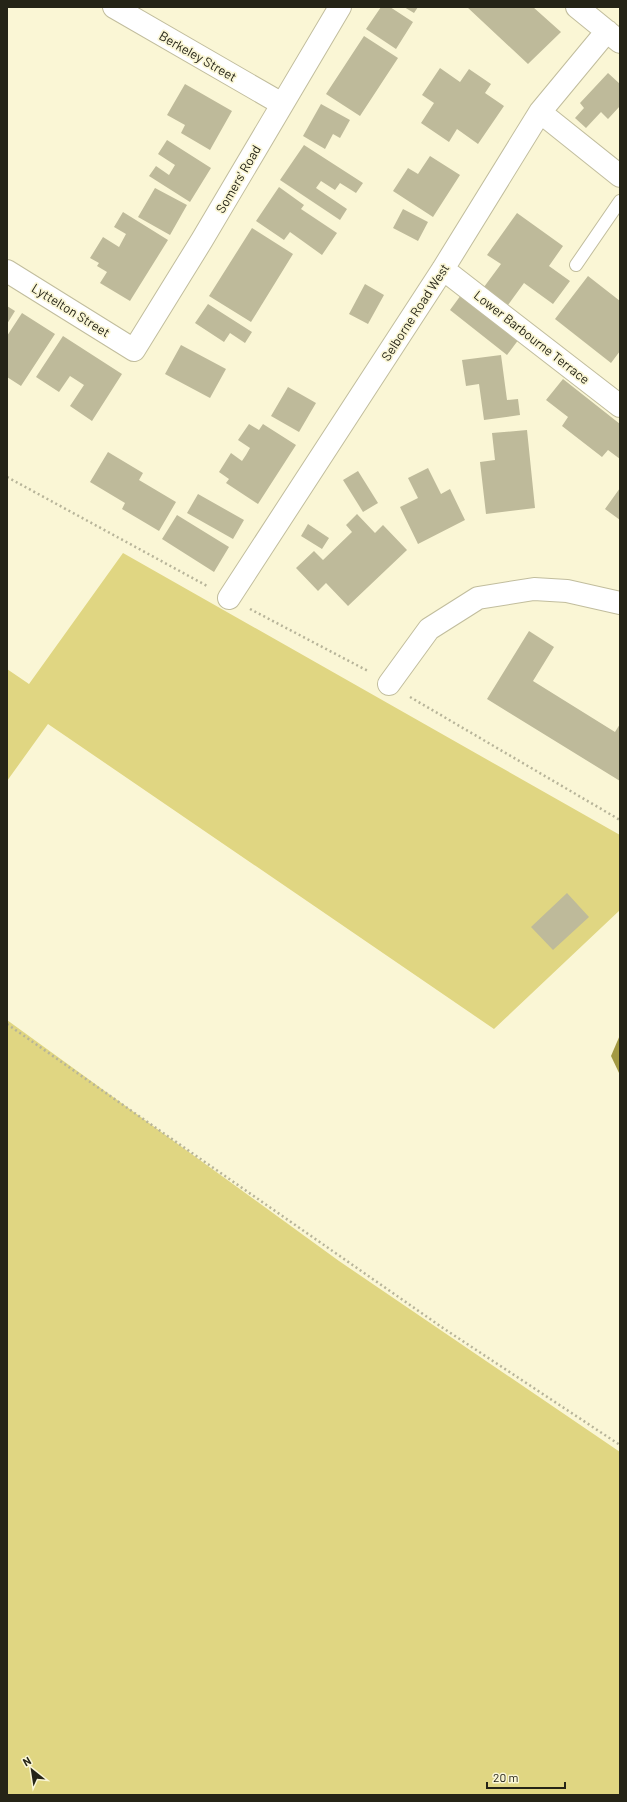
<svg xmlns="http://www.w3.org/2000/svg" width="627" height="1802" font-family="Barlow,sans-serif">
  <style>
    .green { fill: #e0d682 }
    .water { fill: #a39943 }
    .building { fill: #beba9a }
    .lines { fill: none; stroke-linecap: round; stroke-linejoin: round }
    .lane-casing { stroke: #c1bd9d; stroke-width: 14 }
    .street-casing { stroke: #c1bd9d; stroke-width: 24 }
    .path { stroke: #b7b499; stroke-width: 2.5; stroke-dasharray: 2 3; stroke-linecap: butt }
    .lane { stroke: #fff; stroke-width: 12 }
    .street { stroke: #fff; stroke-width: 22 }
    .labels { text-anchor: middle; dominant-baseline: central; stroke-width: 3.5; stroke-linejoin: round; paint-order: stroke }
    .street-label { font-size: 13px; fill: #252417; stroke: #faf6d5 }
  </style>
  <rect width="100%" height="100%" fill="#faf6d5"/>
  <path class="green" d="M123,553L620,835V910L494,1029L48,724L7,781V669L29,684Z
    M7,1020L339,1261L620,1452V1795H7Z"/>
  <path class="water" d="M620,1035V1075L611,1056Z"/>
  <path class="building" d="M381,7H390L413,22L396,49L366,29Z
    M404,7H418L414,13Z
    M467,7H533L561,32L528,64Z
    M364,36L398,58L360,116L326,94Z
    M440,68L460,82L469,69L491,84L485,93L504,106L478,144L457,129L449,142L421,123L434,103L422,95Z
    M608,73L620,84V106L608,119L601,112L586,128L575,118L584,108L580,103Z
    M185,84L232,111L210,150L181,133L185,125L167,115Z
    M321,104L350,120L340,138L333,134L325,149L303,136Z
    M167,140L211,168L190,202L149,176L156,166L169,175L175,165L158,154Z
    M304,145L363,183L356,193L340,183L335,190L321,181L316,188L347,209L340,220L280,180Z
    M430,156L460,175L433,217L393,191L408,168L418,174Z
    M279,187L304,205L301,209L337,233L322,255L290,232L284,240L256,221Z
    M155,188L187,205L170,235L138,217Z
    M403,209L428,222L418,241L393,228Z
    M123,212L168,240L130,301L100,283L107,272L97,266L99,263L90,258L103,237L119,247L126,234L114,227Z
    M517,213L563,246L549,266L570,281L553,304L524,283L508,305L484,287L501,264L487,255Z
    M252,228L293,254L251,322L209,296Z
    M588,276L620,301V351L611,363L555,319Z
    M365,284L384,295L368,324L349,314Z
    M461,295L519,339L507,355L450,310Z
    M208,304L252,332L245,343L230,333L224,342L195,323Z
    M7,306L15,311L7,324Z
    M22,313L55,334L21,386L7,377V336Z
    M63,336L122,374L92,421L70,406L84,385L70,376L59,392L36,377Z
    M181,345L226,369L210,398L165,374Z
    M501,355L507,400L518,399L520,415L484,420L479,384L466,386L462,360Z
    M563,379L620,424V459L608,450L602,457L562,426L568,417L546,400Z
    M288,387L316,403L299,432L271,416Z
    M249,424L259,430L263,424L296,445L258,504L226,483L229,479L219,472L231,453L242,461L246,455L250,448L238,440Z
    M527,430L535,508L486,514L480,462L495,460L492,433Z
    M108,452L143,473L139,480L176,502L159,531L122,509L125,503L90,482Z
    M428,468L441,494L450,489L465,520L418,544L400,507L418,498L408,478Z
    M358,471L378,503L363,512L343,480Z
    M620,488V520L605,509Z
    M198,494L244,520L233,539L187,513Z
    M357,514L375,533L383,525L407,550L348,606L326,583L318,591L296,568L314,551L323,560L352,532L346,525Z
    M177,515L229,547L214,572L162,539Z
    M308,524L329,538L322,549L301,536Z
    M529,631L554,647L533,681L615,732L620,724V781L487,699Z
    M567,893L589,917L553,950L531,927Z"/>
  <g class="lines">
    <g class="lane-casing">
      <path id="lane" d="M576,265L620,201"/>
    </g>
    <g class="street-casing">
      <path id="street" d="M114,7L282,104
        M577,7L620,42
        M540,112L620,176
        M443,269L620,406
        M7,271L134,350L202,240L340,7
        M229,598L443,269L540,112L607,31
        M389,684L429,629L478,598L534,589L567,591L620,603"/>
    </g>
    <path class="path" d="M7,477L209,587
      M250,609L368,671
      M410,697L620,820
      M7,1024L443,1328L620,1445"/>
    <use href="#lane" class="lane"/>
    <use href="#street" class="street"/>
  </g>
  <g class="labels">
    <g class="street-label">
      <text transform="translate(198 56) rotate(30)">Berkeley Street</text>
      <text transform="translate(238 179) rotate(-60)">Somers' Road</text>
      <text transform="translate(71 310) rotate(32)">Lyttelton Street</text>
      <text transform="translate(415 312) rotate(-57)">Selborne Road West</text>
      <text transform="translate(532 337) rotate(38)">Lower Barbourne Terrace</text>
    </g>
  </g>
  <rect width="627" height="1802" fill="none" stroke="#252417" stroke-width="16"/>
  <g transform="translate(32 1770) rotate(330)" stroke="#faf6d5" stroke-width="3" paint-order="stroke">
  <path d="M0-3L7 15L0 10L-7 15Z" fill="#252417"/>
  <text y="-6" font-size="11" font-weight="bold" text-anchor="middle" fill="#252417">N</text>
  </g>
  <path d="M487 1782v6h78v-6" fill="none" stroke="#252417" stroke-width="2"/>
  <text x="493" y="1782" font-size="12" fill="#252417" stroke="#faf6d5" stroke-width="3" paint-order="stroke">20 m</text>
</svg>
